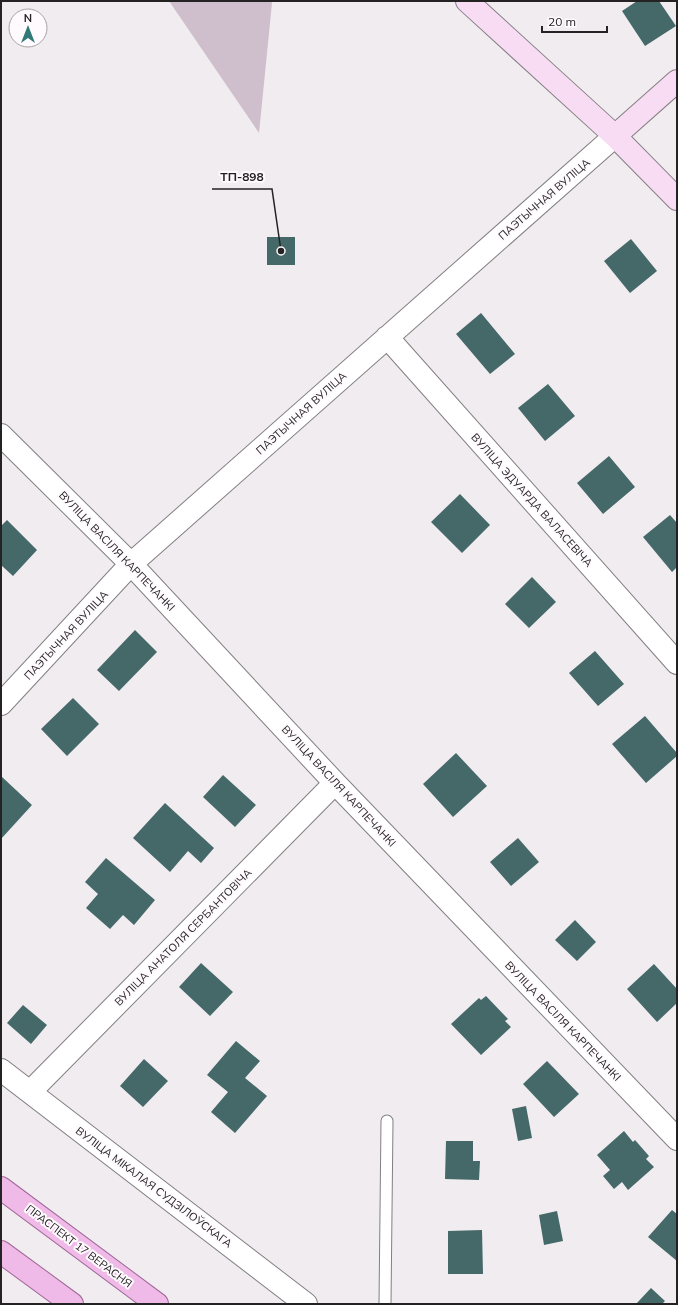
<svg xmlns="http://www.w3.org/2000/svg" width="678" height="1305" font-family="Mulish,sans-serif">
  <style>
    .green { fill: #cfbfcc }
    .building { fill: #456969 }
    .lines { fill: none; stroke-linecap: round; stroke-linejoin: round }
    .lane-casing { stroke: #837f82; stroke-width: 13 }
    .street-casing { stroke: #837f82; stroke-width: 24 }
    .secondary-casing { stroke: #837f82; stroke-width: 24 }
    .primary-casing { stroke: #a16799; stroke-width: 24 }
    .lane { stroke: #fff; stroke-width: 11 }
    .street { stroke: #fff; stroke-width: 22 }
    .secondary { stroke: #f7dcf4; stroke-width: 22 }
    .primary { stroke: #efbae8; stroke-width: 22 }
    .labels { text-anchor: middle; dominant-baseline: central; stroke-width: 4; stroke-linejoin: round; paint-order: stroke }
    .street-label { font-size: 11px; fill: #242223; stroke: #fefafd }
    .leader { fill: none; stroke: #242223; stroke-width: 1.5 }
    .callout-dot { fill: #242223; stroke: #fefafd; stroke-width: 1.5 }
    .callout-label { font-size: 12px; text-anchor: middle; font-weight: bold; fill: #242223; stroke: #fefafd; stroke-width: 4; stroke-linejoin: round; paint-order: stroke }
  </style>
  <rect width="100%" height="100%" fill="#f1ecf0"/>
  <path class="green" d="M169,1H271L272,3L259,133Z"/>
  <path class="building" d="M637,1H659L676,26L645,46L622,11Z
    M267,237H295V265H267Z
    M631,239L657,271L630,293L604,261Z
    M481,313L515,354L490,374L456,334Z
    M548,384L575,416L545,441L518,408Z
    M609,456L635,487L603,514L577,483Z
    M460,494L490,525L462,553L431,522Z
    M670,515L677,523V567L672,572L643,537Z
    M7,520L37,550L13,576L1,565V526Z
    M532,577L556,602L529,628L505,604Z
    M135,630L157,652L119,691L97,670Z
    M595,651L624,684L598,706L569,673Z
    M73,698L99,724L67,756L41,729Z
    M645,716L677,753V756L646,783L612,744Z
    M456,753L487,786L453,817L423,784Z
    M223,775L256,805L235,827L203,797Z
    M1,776L32,805L1,839Z
    M165,803L214,848L201,863L188,851L170,872L133,838Z
    M518,838L539,862L511,886L490,862Z
    M106,858L155,900L134,925L123,915L110,929L86,908L98,894L85,882Z
    M575,920L596,942L577,961L555,940Z
    M201,963L233,992L210,1016L179,987Z
    M654,964L677,989V1003L657,1022L627,989Z
    M486,996L508,1019L505,1021L511,1027L481,1055L451,1024L479,998L481,1000Z
    M23,1005L47,1025L31,1044L7,1023Z
    M236,1041L260,1061L245,1078L267,1096L235,1133L211,1112L228,1092L207,1075Z
    M144,1059L168,1081L143,1107L120,1086Z
    M547,1061L579,1094L554,1117L523,1084Z
    M526,1106L532,1138L518,1141L512,1109Z
    M624,1131L633,1142L635,1140L649,1156L646,1159L654,1167L628,1190L622,1182L614,1189L603,1176L610,1170L597,1155Z
    M446,1141H473V1161H480L479,1180L445,1179Z
    M672,1210L677,1214V1261L648,1237Z
    M557,1211L563,1241L544,1245L539,1215Z
    M482,1230L483,1274H448V1231Z
    M651,1288L665,1301L662,1304H636Z"/>
  <g class="lines">
    <g class="lane-casing">
      <path id="lane" d="M385,1304L387,1121"/>
    </g>
    <g class="street-casing">
      <path id="street" d="M387,337L677,663
        M1,435L131,564L335,783L677,1139
        M1,704L131,564L615,136
        M1,1070L306,1304
        M30,1092L335,783"/>
    </g>
    <g class="secondary-casing">
      <path id="secondary" d="M467,1L615,136L677,199
        M615,136L677,81"/>
    </g>
    <g class="primary-casing">
      <path id="primary" d="M1,1188L157,1304
        M1,1252L72,1304"/>
    </g>
    <use href="#lane" class="lane"/>
    <use href="#street" class="street"/>
    <use href="#secondary" class="secondary"/>
    <use href="#primary" class="primary"/>
  </g>
  <g class="labels">
    <g class="street-label">
      <text transform="translate(544 199) rotate(-41)">ПАЭТЫЧНАЯ ВУЛІЦА</text>
      <text transform="translate(301 413) rotate(-42)">ПАЭТЫЧНАЯ ВУЛІЦА</text>
      <text transform="translate(532 500) rotate(48)">ВУЛІЦА ЭДУАРДА ВАЛАСЕВІЧА</text>
      <text transform="translate(117 551) rotate(46)">ВУЛІЦА ВАСІЛЯ КАРПЕЧАНКІ</text>
      <text transform="translate(66 635) rotate(-47)">ПАЭТЫЧНАЯ ВУЛІЦА</text>
      <text transform="translate(339 786) rotate(47)">ВУЛІЦА ВАСІЛЯ КАРПЕЧАНКІ</text>
      <text transform="translate(183 937) rotate(-45)">ВУЛІЦА АНАТОЛЯ СЕРБАНТОВІЧА</text>
      <text transform="translate(563 1021) rotate(46)">ВУЛІЦА ВАСІЛЯ КАРПЕЧАНКІ</text>
      <text transform="translate(154 1187) rotate(37)">ВУЛІЦА МІКАЛАЯ СУДЗІЛОЎСКАГА</text>
      <text transform="translate(79 1246) rotate(37)">ПРАСПЕКТ 17 ВЕРАСНЯ</text>
    </g>
  </g>
  <path class="leader" d="M281 251L272 189H212"/>
  <circle class="callout-dot" cx="281" cy="251" r="4"/>
  <g class="callout-label">
    <text x="242" y="181">ТП-898</text>
  </g>
  <rect width="678" height="1305" fill="none" stroke="#242223" stroke-width="4"/>
  <g transform="translate(28 28)"><circle r="19" fill="#fefafd" stroke="#a7a4a6"/>
  <path d="M0-3L7 15L0 10L-7 15Z" fill="#2f7978"/>
  <text y="-6" font-size="11" font-weight="bold" text-anchor="middle" fill="#242223">N</text>
  </g>
  <path d="M542 26v6h65v-6" fill="none" stroke="#242223" stroke-width="2"/>
  <text x="548" y="26" font-size="12" fill="#242223" stroke="#fefafd" stroke-width="3" paint-order="stroke">20 m</text>
</svg>
